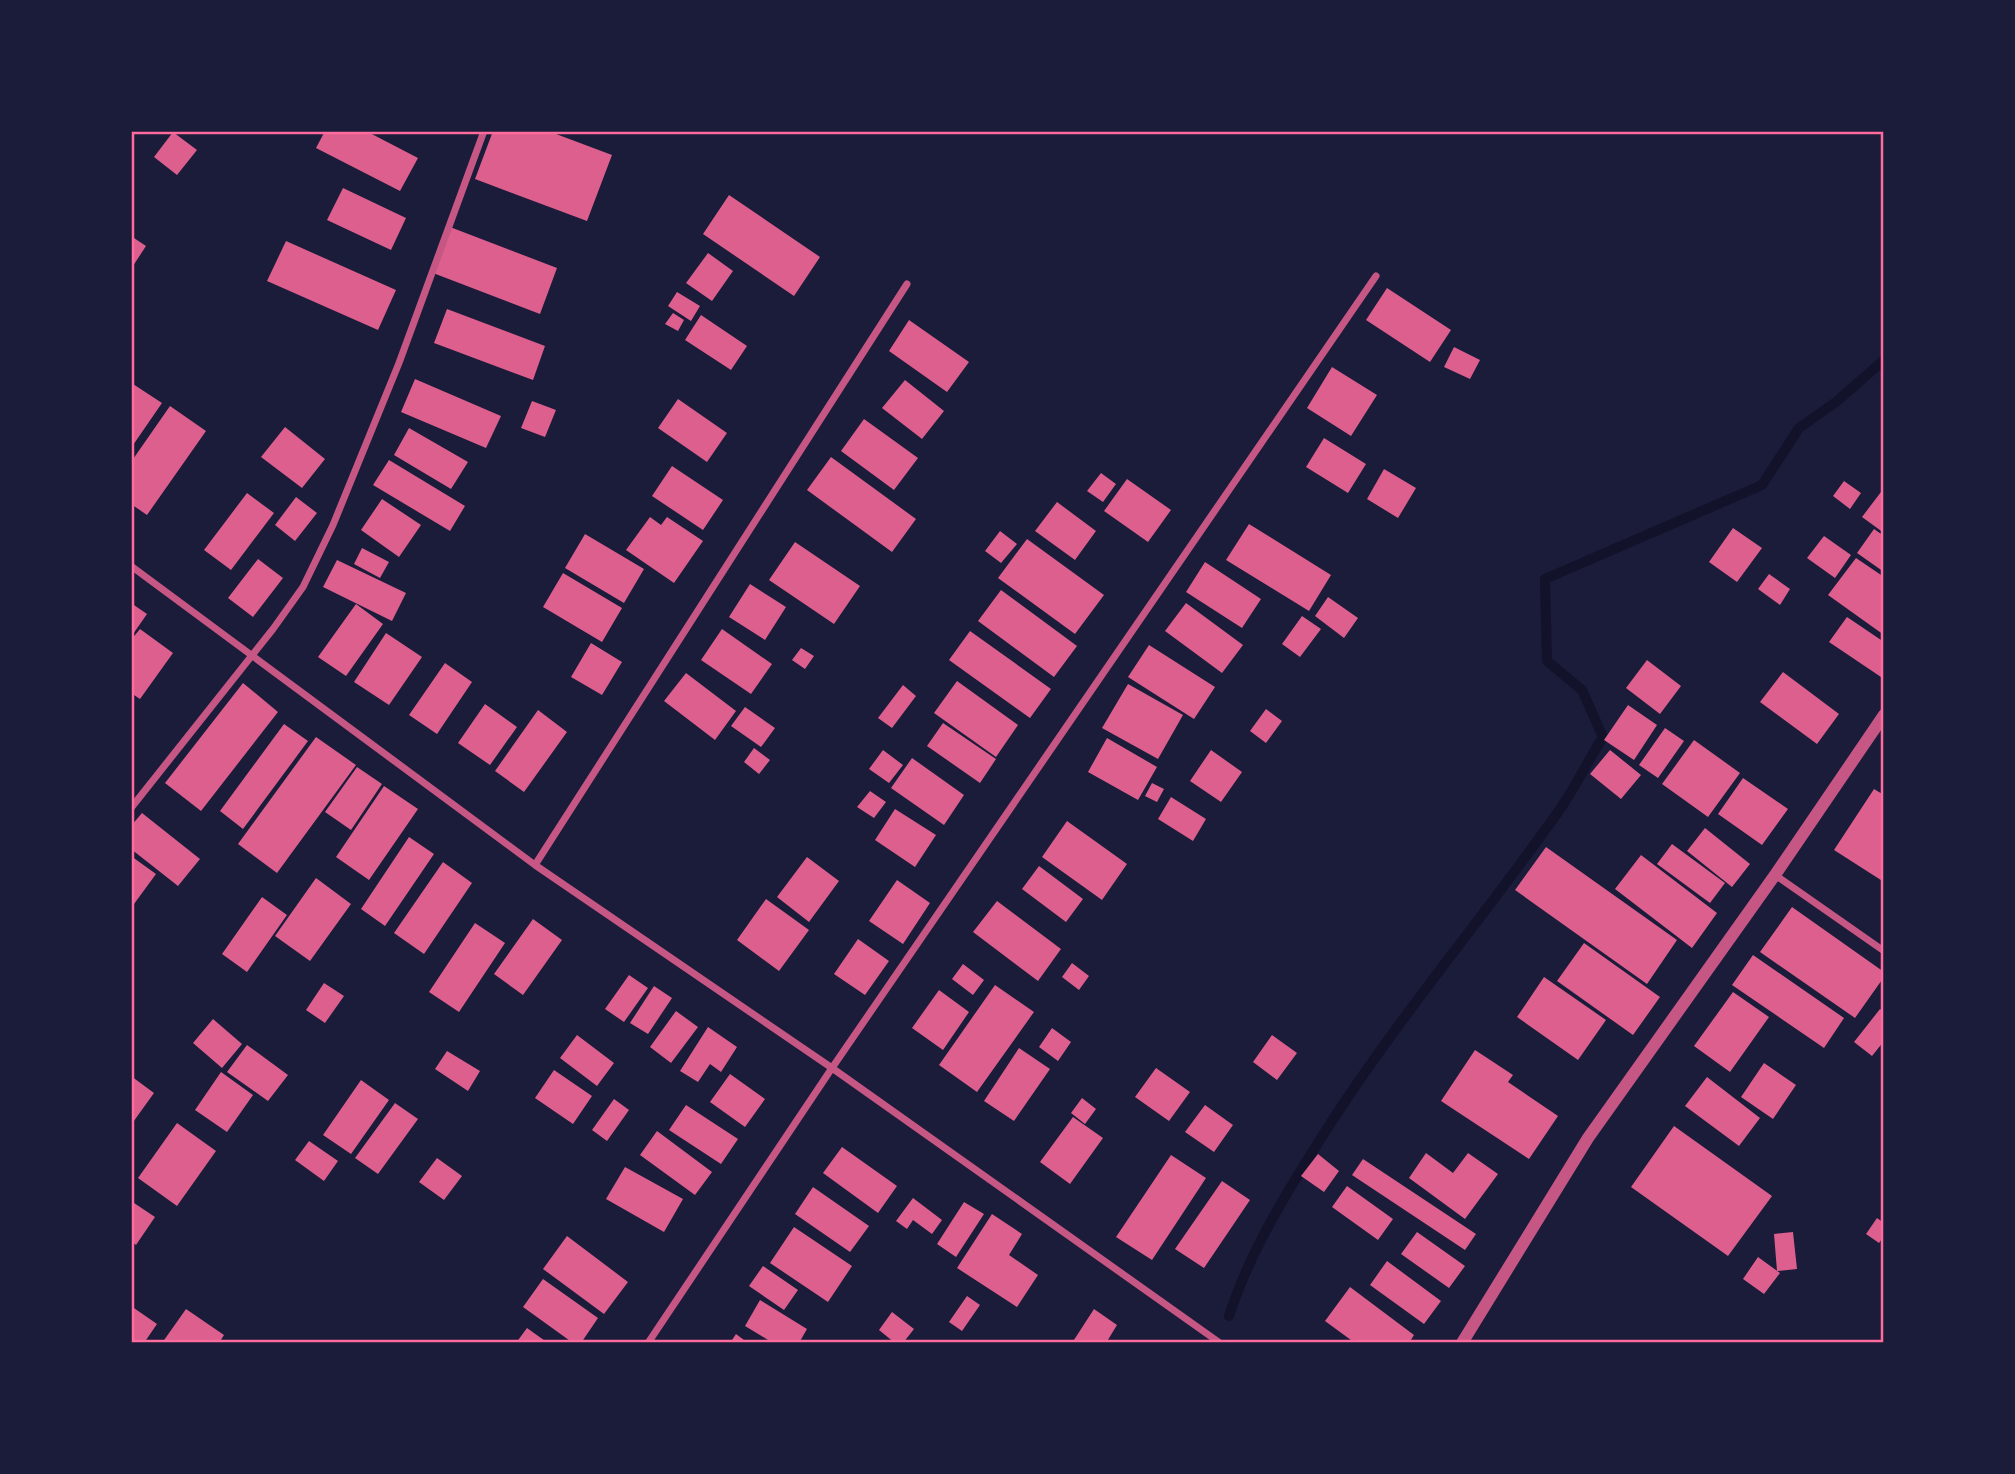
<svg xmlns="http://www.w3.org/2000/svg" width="2015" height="1474" font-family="'Asap Condensed',sans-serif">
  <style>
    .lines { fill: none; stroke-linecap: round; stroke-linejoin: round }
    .stream { stroke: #12122b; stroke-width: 10 }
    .building { fill: #dd5f8e }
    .minor { stroke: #c65784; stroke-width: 7 }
    .tertiary { stroke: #c65784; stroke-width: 12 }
    .neatline { fill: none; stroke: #ff6b9d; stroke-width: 2.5 }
  </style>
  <rect width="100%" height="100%" fill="#1b1b3a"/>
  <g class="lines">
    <path class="stream" d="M1229,1316C1248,1257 1280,1203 1313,1151C1385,1034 1474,930 1553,819C1572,794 1586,764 1603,737L1582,690L1547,661L1545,579L1762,485L1799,428L1836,402L1884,360"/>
  </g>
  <path class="building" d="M325,131H366L418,158L400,191L316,148Z
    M493,131H548L612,155L587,221L475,179Z
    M173,132L197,150L177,175L154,157Z
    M343,188L406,218L391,250L327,220Z
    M729,195L820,257L794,296L703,234Z
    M450,227L557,268L540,314L433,273Z
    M131,236L146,246L131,269Z
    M286,241L396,290L378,330L267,281Z
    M708,253L733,271L712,301L686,283Z
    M1387,288L1451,330L1430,362L1366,320Z
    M677,292L700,306L691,321L668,306Z
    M447,309L545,346L533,380L434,343Z
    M673,313L684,320L678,331L665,324Z
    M701,315L747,346L731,370L685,340Z
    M909,320L969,362L947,392L889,351Z
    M1454,347L1480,360L1470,379L1444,367Z
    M1332,367L1377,395L1351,436L1307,408Z
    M415,379L501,416L486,448L401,412Z
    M905,380L944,411L922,439L882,408Z
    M133,384L162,403L131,448V387Z
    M678,399L727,433L707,462L658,428Z
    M532,401L556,410L545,437L521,428Z
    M170,406L206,431L147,515L131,504V462Z
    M864,419L918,458L894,490L841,451Z
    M285,427L325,459L302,488L261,457Z
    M409,428L468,462L451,489L394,455Z
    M1324,438L1366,464L1348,493L1306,467Z
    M831,457L916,519L892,552L807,490Z
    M389,460L465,506L450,531L373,485Z
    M672,466L723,500L703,530L652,496Z
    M1384,469L1416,488L1398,518L1367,499Z
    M1101,473L1116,484L1103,502L1087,491Z
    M1127,479L1171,510L1148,542L1104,511Z
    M1844,481L1861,493L1850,509L1833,496Z
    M1884,488V533L1862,517Z
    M247,493L274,513L231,570L204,550Z
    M296,497L317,513L295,541L275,525Z
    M382,499L421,525L399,557L361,530Z
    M1057,502L1096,531L1075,560L1035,531Z
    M650,517L661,525L667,517L703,541L674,583L626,550Z
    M1249,524L1331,575L1309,611L1226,560Z
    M1733,528L1762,548L1737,582L1709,562Z
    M1874,529L1884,536V572L1857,553Z
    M1000,531L1017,544L1001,563L985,551Z
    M585,534L644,569L624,603L565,568Z
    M1824,536L1851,555L1835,578L1807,558Z
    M1027,539L1104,595L1075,634L998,578Z
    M795,542L860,586L834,624L769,580Z
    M362,548L389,562L380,578L354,564Z
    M1856,558L1884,577V635L1828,595Z
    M258,559L283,578L253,617L228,598Z
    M337,560L406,593L392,621L323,587Z
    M1205,562L1261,599L1242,628L1186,592Z
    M563,573L622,608L602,642L543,607Z
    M1769,574L1790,589L1780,605L1758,589Z
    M750,584L786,607L765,640L729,617Z
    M1001,590L1077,646L1054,677L978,621Z
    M1328,597L1358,618L1344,638L1315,616Z
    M131,603L147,614L131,637Z
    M1186,603L1243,645L1222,673L1165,631Z
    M356,604L383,624L346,676L318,657Z
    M1302,616L1321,629L1300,657L1282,644Z
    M1847,617L1884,642V673L1881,677L1829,642Z
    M140,629L173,653L140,699L131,693V640Z
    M722,629L772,664L751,694L701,660Z
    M970,631L1051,689L1030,718L949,660Z
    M386,633L422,657L389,705L354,682Z
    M591,643L622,662L602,695L571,677Z
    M1149,645L1215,687L1194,719L1128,677Z
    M801,648L814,656L805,669L792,660Z
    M1647,660L1681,686L1660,714L1626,688Z
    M445,663L472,682L437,734L409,715Z
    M1783,672L1839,714L1817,744L1760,702Z
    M686,673L736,711L715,740L664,701Z
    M957,681L1018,725L996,757L934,713Z
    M243,683L278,712L201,811L165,783Z
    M1128,684L1183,715L1158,759L1102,728Z
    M903,685L916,696L892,728L878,718Z
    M485,704L517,727L490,765L458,743Z
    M1628,705L1657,725L1634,760L1604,740Z
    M745,707L775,728L761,747L731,726Z
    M1266,709L1282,721L1266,743L1250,731Z
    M538,710L567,732L524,792L495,771Z
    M943,723L996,759L980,783L927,746Z
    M284,724L308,741L243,829L220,811Z
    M1665,728L1684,741L1658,778L1639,765Z
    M316,737L356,765L277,873L238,844Z
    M1107,738L1157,767L1138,800L1088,772Z
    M1694,740L1740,773L1708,817L1662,784Z
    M754,748L770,760L759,774L744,762Z
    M883,750L903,765L889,783L869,769Z
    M1211,750L1242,772L1221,802L1190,781Z
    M1610,750L1641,775L1621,799L1590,774Z
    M912,758L964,795L944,825L891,788Z
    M357,767L382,784L351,830L325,812Z
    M1743,778L1788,809L1762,845L1718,814Z
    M1152,783L1164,789L1157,802L1145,796Z
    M384,786L418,809L369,880L336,857Z
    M1874,789L1884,795V882L1834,850Z
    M870,791L886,802L874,818L857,807Z
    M1171,797L1206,819L1193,841L1158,819Z
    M895,809L936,835L915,867L875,840Z
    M142,813L200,859L178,886L131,849V826Z
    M1067,821L1127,864L1102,900L1042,857Z
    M1705,828L1750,864L1732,887L1687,851Z
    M409,837L434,854L385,926L361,909Z
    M1672,844L1725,883L1710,903L1657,864Z
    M1546,847L1677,940L1647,984L1515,890Z
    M1641,855L1717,913L1692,948L1615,889Z
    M131,856L156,874L134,904L131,902Z
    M807,857L839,881L809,922L777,897Z
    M443,862L472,883L424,954L394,933Z
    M1039,866L1083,899L1066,922L1022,889Z
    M316,878L351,904L310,961L275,936Z
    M897,880L930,903L903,944L869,921Z
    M262,897L287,915L247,972L222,954Z
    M766,899L809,930L779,971L737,940Z
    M997,901L1061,949L1038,981L973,932Z
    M1792,907L1884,972V977L1855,1018L1760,952Z
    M533,919L562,940L523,995L494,974Z
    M475,923L505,943L459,1012L429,992Z
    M858,939L889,961L865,995L834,974Z
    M1584,943L1660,997L1633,1035L1557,981Z
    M1753,955L1844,1018L1824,1048L1732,985Z
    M1072,963L1089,976L1079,990L1062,977Z
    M963,964L984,980L973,995L952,979Z
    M629,975L648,988L624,1022L605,1009Z
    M1544,977L1606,1020L1578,1060L1517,1017Z
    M324,983L344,996L325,1023L306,1010Z
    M995,985L1034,1012L977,1092L939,1065Z
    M654,986L672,998L648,1034L630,1023Z
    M939,990L969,1012L943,1050L912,1028Z
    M1733,992L1769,1017L1730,1072L1694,1046Z
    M1880,1009L1884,1012V1041L1872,1056L1854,1042Z
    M676,1011L698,1027L671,1063L650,1047Z
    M213,1019L242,1044L222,1068L193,1043Z
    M708,1027L737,1047L721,1072L710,1064L698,1082L680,1071Z
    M1052,1028L1071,1042L1058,1061L1039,1047Z
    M577,1035L614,1063L597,1086L560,1058Z
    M1272,1035L1297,1053L1277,1080L1253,1062Z
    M247,1045L288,1075L268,1101L227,1072Z
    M1019,1048L1050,1069L1014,1121L984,1101Z
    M1475,1050L1513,1075L1508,1082L1558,1116L1529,1159L1441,1101Z
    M447,1051L480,1071L468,1091L435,1069Z
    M1764,1063L1796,1085L1773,1119L1741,1097Z
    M1156,1068L1190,1092L1169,1121L1135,1097Z
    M554,1070L592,1096L573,1124L535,1098Z
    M221,1072L253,1095L227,1132L195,1110Z
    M730,1074L765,1099L745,1127L710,1102Z
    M131,1076L154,1093L131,1125Z
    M1707,1077L1760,1118L1739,1146L1685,1106Z
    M361,1080L389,1100L351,1154L323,1135Z
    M1082,1098L1096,1109L1085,1124L1071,1113Z
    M614,1099L629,1110L607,1141L592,1130Z
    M395,1103L418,1119L378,1174L355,1158Z
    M686,1105L738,1139L721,1164L669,1130Z
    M1205,1105L1233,1125L1214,1152L1185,1132Z
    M1073,1117L1103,1138L1070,1184L1040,1162Z
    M177,1123L216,1151L177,1206L138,1178Z
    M1674,1126L1772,1196L1728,1256L1631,1187Z
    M657,1131L712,1172L695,1195L640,1155Z
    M309,1141L338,1161L324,1181L295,1160Z
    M842,1147L897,1186L878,1213L823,1173Z
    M1426,1153L1453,1173L1468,1153L1498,1174L1465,1219L1409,1178Z
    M1318,1154L1339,1171L1324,1192L1301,1176Z
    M1171,1155L1206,1178L1152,1260L1116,1237Z
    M437,1158L462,1176L444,1200L419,1182Z
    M1363,1159L1476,1234L1465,1250L1352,1175Z
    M625,1167L683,1199L664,1232L606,1199Z
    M1222,1181L1250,1200L1204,1268L1175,1249Z
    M1347,1186L1393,1219L1378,1240L1332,1207Z
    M813,1187L869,1226L850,1252L795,1214Z
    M913,1198L942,1220L932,1234L913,1220L907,1229L896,1221Z
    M131,1201L155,1217L136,1245L131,1241Z
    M964,1202L984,1214L956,1257L937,1244Z
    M992,1214L1022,1234L1009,1255L1038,1275L1017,1307L957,1268Z
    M1877,1218L1884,1223V1236L1879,1243L1866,1234Z
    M794,1227L852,1266L828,1302L770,1263Z
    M1417,1232L1465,1266L1449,1288L1401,1254Z
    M1793,1232L1797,1269L1777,1271L1774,1234Z
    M567,1236L628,1282L604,1314L543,1269Z
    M1758,1257L1780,1273L1764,1294L1743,1279Z
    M1387,1261L1441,1301L1424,1324L1370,1285Z
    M763,1266L798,1290L784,1310L749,1286Z
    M543,1279L598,1318L581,1343H573L523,1307Z
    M1350,1287L1414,1335L1409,1343H1355L1325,1321Z
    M967,1296L980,1305L962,1331L949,1322Z
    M760,1300L807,1329L799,1343H773L745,1326Z
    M131,1306L157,1324L144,1343H131Z
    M186,1309L224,1335L219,1343H162Z
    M1094,1309L1117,1325L1106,1343H1072Z
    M892,1312L914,1329L903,1343H895L879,1330Z
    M527,1328L548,1343H516Z
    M736,1334L748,1343H730Z"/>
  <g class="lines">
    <path class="minor" d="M131,566L535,865L832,1068L1220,1343
      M131,808L273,629L303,587L333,525L399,363L484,131
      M535,865L907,284
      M1775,875L1884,951
      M648,1343L832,1068L1376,276"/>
    <path class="tertiary" d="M1462,1343L1588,1138L1775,875L1884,715"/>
  </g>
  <rect width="2015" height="1474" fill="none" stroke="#1b1b3a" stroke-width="266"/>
  <rect x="133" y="133" width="1749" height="1208" class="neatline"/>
</svg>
